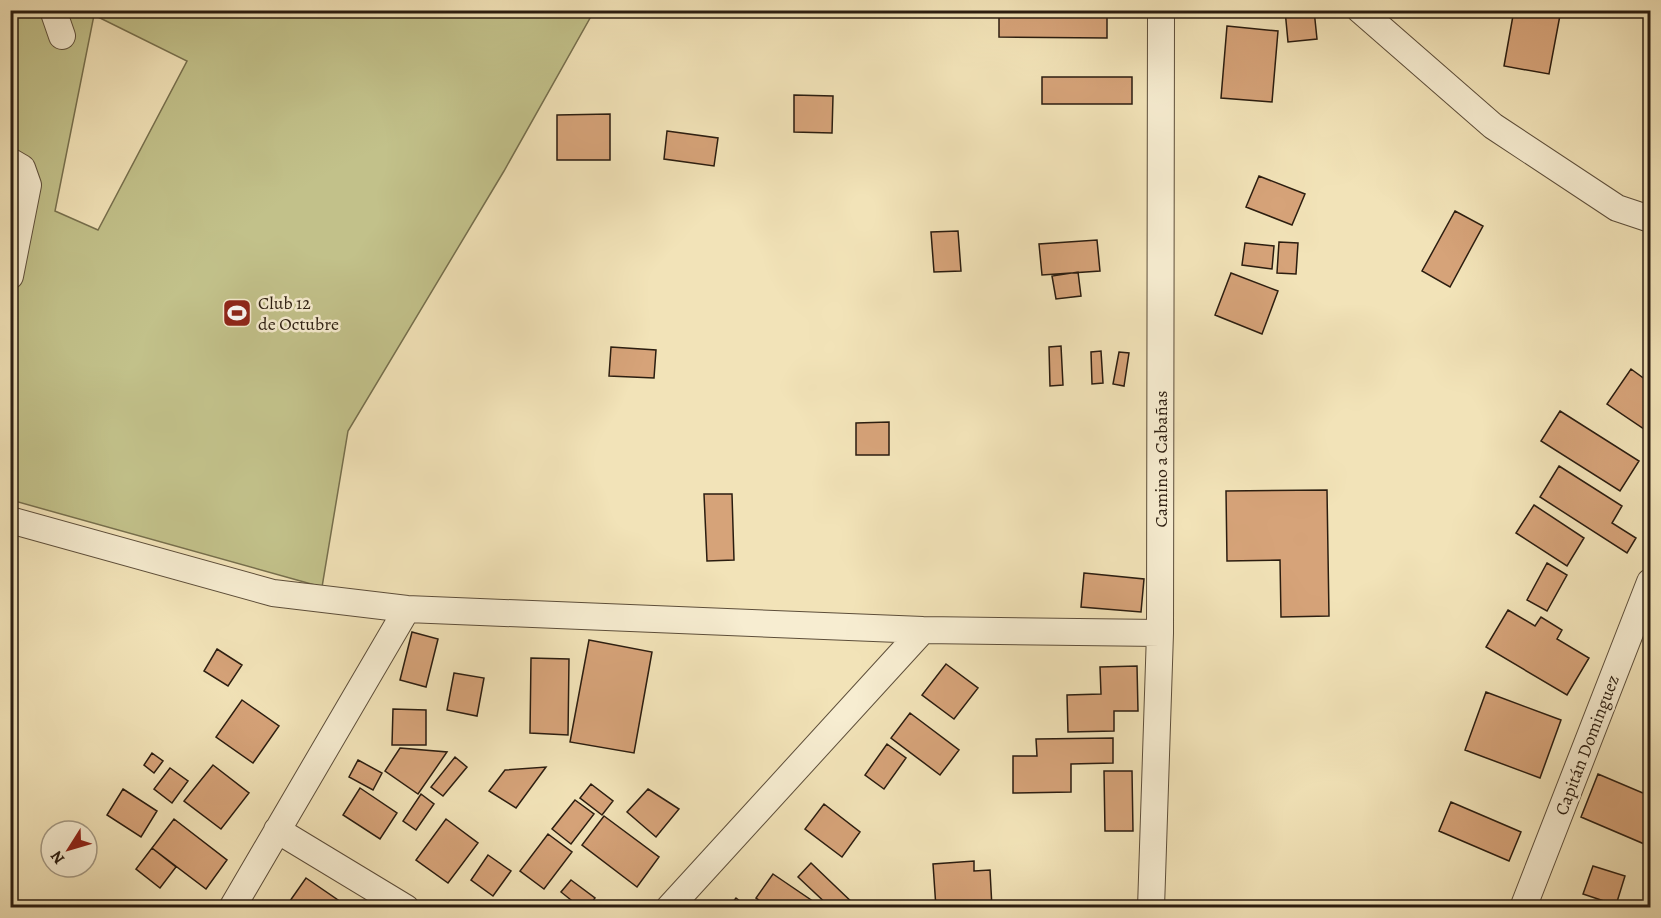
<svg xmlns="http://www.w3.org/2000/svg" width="1661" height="918" font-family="Alegreya,serif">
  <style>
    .green { fill: #c2c18a; stroke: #766f4d; stroke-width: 1.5; fill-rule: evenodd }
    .building { fill: #d6a379; stroke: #2b1d10; stroke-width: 1.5 }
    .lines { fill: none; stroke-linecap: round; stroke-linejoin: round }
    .minor-casing { stroke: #5d4e3a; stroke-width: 28 }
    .minor { stroke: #f7edd1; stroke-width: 26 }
    .labels { text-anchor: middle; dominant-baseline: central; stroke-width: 5; stroke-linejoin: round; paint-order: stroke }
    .poi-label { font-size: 18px; fill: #2b1d10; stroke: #f7edd1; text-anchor: start }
    .street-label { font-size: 18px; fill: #2b1d10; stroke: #f7edd1 }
  </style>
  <rect width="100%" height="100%" fill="#f2e3b8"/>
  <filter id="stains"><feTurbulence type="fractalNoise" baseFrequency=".00333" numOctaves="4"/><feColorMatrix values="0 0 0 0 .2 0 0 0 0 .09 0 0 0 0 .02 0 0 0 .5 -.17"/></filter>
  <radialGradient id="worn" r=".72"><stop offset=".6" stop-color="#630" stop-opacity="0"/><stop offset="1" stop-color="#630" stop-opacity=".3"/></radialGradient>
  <path class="green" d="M10,11H594L504,171L348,431L322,587L11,500ZM94,15L187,61L98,230L55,211Z"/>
  <path class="building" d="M999,10H1107V38L999,37Z
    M1285,10H1314L1317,39L1288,42Z
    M1514,10H1561L1549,74L1504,66Z
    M1227,26L1278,31L1272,102L1221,98Z
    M1042,77H1132V104H1042Z
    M794,95L833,96L832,133L794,132Z
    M610,114V160H557V115Z
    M667,131L718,138L714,166L664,159Z
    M1259,176L1305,194L1292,225L1246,207Z
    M1455,211L1483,226L1450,287L1422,271Z
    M958,231L961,271L934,272L931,232Z
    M1097,240L1100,271L1042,275L1039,244Z
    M1279,242L1298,243L1296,274L1277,273Z
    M1245,243L1274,246L1272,269L1242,265Z
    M1078,272L1081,296L1056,299L1052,276Z
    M1231,273L1278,291L1262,334L1215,315Z
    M1650,331V357L1644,355Z
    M1061,346L1063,385L1050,386L1049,347Z
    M611,347L656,350L654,378L609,376Z
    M1101,351L1103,383L1092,384L1091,352Z
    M1119,352L1129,353L1124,386L1113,384Z
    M1631,369L1650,383V433L1607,404Z
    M1560,411L1639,461L1620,491L1541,441Z
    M889,422V455H856V423Z
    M1559,466L1622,506L1612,523L1636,538L1627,553L1540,497Z
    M1327,490L1329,616L1281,617L1280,560L1227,561L1226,491Z
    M704,494H732L734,560L707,561Z
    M1534,505L1584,538L1567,566L1516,533Z
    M1547,563L1567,575L1547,611L1527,600Z
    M1084,573L1144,579L1141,612L1081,607Z
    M1508,610L1535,626L1541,617L1562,630L1557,639L1589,658L1567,695L1486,647Z
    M412,632L438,639L426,687L400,680Z
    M589,640L652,652L634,753L570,742Z
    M217,649L242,665L228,686L204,671Z
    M531,658L569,659L568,735L530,733Z
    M946,664L978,688L954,719L922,695Z
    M1137,666L1138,711H1114V731L1068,732L1067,695L1101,694L1100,667Z
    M454,673L484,678L477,716L447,710Z
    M1486,692L1561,720L1540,778L1465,750Z
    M242,700L279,726L253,763L216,737Z
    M393,709L426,710V745H392Z
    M910,713L959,750L940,775L891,738Z
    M1113,738V763L1071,764V792L1013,793V756H1037L1036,739Z
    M887,744L906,758L884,789L865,775Z
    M400,748L447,752L418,794L385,771Z
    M152,753L163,761L154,773L144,765Z
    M455,757L467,767L443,796L431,787Z
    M358,760L382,773L373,790L349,777Z
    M213,765L249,793L221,829L184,801Z
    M546,767L516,808L489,791L505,770Z
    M170,768L188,781L172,803L154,789Z
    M1104,771H1132L1133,831H1105Z
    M1598,774L1650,796L1649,846L1581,817Z
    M591,784L613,801L602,815L580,798Z
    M360,788L397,813L380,839L343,815Z
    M123,789L157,811L141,837L107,815Z
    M648,789L679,809L656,837L627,812Z
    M421,794L434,804L416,830L403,821Z
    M575,800L594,814L571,844L552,829Z
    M1451,802L1521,832L1509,861L1439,831Z
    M824,804L860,832L842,857L805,829Z
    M604,816L659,857L637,887L582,845Z
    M174,819L227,860L206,889L152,848Z
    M446,819L478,843L448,883L416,860Z
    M548,834L572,852L544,889L520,871Z
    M152,848L176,867L160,888L136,869Z
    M488,855L511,871L493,896L471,880Z
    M974,861V871L990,870L992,908H936L933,864Z
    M811,863L858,908H831L798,877Z
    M1593,866L1625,876L1616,905L1583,894Z
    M773,874L817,904L815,908H770L756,898Z
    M306,878L338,900L333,908H285Z
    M571,880L595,898L588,908H581L561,892Z
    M736,898L749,908H728Z"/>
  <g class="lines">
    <g class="minor-casing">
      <path id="minor" d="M53,10L62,36
        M1360,10L1493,126L1617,208L1650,219
        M10,161L22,168L28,185L10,276
        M10,520L273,593L407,609L923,630L1160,633
        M277,830L406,908
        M232,908L407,609
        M669,908L923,630
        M1151,908L1160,633L1161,10
        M1523,908L1650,582"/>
    </g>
    <use href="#minor" class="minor"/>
  </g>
  <defs>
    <g id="stadium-square" transform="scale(1.5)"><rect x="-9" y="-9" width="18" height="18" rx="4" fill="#8f2418" stroke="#f7edd1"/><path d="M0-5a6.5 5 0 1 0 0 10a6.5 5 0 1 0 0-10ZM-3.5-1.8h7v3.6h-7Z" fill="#fff"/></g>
  </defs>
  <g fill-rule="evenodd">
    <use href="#stadium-square" x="237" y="313"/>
  </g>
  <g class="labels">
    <g class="poi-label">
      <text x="258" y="303">Club 12<tspan x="258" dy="21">de Octubre</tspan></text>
    </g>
    <g class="street-label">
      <text transform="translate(1161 459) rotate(-90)">Camino a Cabañas</text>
      <text transform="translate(1587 745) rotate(-69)">Capitán Dominguez</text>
    </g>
  </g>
  <rect width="1661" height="918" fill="none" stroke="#f2e3b8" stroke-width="36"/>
  <rect x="12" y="12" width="1637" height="894" fill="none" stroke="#2b1d10" stroke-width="3"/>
  <rect x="18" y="18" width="1625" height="882" fill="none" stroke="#2b1d10" stroke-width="1.5"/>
  <g transform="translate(69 849) rotate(233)"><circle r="28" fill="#f7edd1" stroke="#a59a84" stroke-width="1.5"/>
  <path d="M0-4.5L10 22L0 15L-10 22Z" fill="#8f2418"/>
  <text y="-9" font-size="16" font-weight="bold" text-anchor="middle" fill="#2b1d10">N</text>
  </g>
  <rect width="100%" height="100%" filter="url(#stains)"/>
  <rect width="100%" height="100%" fill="url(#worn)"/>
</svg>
